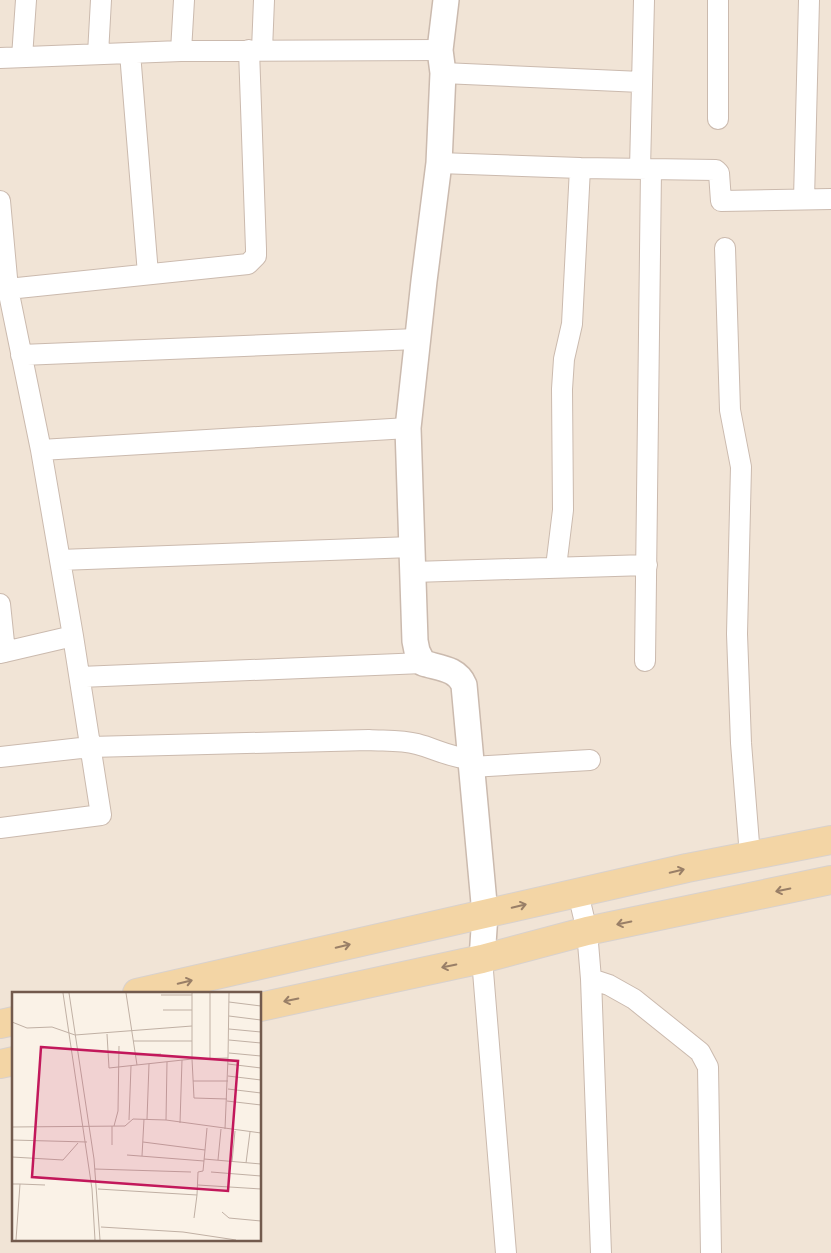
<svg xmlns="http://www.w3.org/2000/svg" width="831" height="1253" font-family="'Open Sans',sans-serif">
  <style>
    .residential { fill: #f1e4d6; fill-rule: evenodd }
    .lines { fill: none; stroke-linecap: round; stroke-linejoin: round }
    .minor-casing { stroke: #cbbaae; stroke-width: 22 }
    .tertiary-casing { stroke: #cbbaae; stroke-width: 28 }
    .primary-casing { stroke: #d8d1cd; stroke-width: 30 }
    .minor { stroke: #fff; stroke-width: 20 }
    .tertiary { stroke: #fff; stroke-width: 25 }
    .primary { stroke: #f3d5a5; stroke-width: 28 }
    .oneway { stroke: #997f67 }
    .inset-road { fill: none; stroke: #c0b0a4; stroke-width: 1 }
    .view { fill: #c2185b; fill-opacity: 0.15; stroke: #c2185b; stroke-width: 2.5 }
    .inset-edge { fill: none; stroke: #725a4d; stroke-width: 2.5 }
  </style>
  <rect width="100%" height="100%" fill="#faf2e7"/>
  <path class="residential" d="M0,0H831V1253H0ZM14,993H260V1239H14Z"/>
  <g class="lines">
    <g class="minor-casing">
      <path id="minor" d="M262,50L264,0
        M181,51L184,0
        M130,53L148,274
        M98,54L101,0
        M22,57L26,0
        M0,58L181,51L440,50
        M443,73L641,82
        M718,119V0
        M439,163L580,168
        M640,169L644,0
        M804,199L809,0
        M0,201L8,289L248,264L256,256V249L249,50
        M725,248L730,410L741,467L737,634L741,743L750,856
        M0,289H8L41,450L73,636L101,815L0,828
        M21,355L417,339
        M41,450L408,428
        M60,560L412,547
        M556,567L563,510L562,389L564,359L572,324L580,168L716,170L719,173L721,201L831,199
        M413,572L647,565
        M0,604L5,652
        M0,653L73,636
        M645,661L651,170
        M80,677L423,663
        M0,757L90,747L369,740C385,741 402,740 417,744C436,749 451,758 471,759
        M471,767L590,760
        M578,893L587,931L591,979L601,1253
        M482,959L506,1253
        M591,979L609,985L634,999L700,1052L708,1067L711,1253"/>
    </g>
    <g class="tertiary-casing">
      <path id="tertiary" d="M446,0L440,50L443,73L439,163L424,281L408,428L415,641L417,651L423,663C439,668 457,668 464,685L485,914L482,959"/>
    </g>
    <g class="primary-casing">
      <path id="primary" d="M137,993L687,868L831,840
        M260,1007L482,959L587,931L831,880
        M0,1024L14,1021
        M0,1064L14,1061"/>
    </g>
    <use href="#minor" class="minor"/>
    <use href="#tertiary" class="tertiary"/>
    <use href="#primary" class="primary"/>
  </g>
  <defs><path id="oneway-shaft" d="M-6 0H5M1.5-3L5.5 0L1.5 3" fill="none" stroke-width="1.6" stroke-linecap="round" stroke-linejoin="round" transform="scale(1.25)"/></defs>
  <g class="oneway">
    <use href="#oneway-shaft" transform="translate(677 871) rotate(-13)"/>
    <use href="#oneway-shaft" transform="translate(783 890) rotate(168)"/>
    <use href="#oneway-shaft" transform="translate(519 906) rotate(-13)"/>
    <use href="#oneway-shaft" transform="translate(624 923) rotate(168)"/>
    <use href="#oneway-shaft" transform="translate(343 946) rotate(-13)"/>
    <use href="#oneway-shaft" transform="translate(449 966) rotate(168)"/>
    <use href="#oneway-shaft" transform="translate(185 982) rotate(-13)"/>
    <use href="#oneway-shaft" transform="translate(291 1000) rotate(168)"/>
  </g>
  <g transform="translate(12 992)">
    <rect width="249" height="249" fill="#faf2e7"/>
    <path class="inset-road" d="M51,1L80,197L83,248M57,1L82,167L88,248M114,1L125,73M198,1V67M149,3H180M217,10L249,14M151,18H180M217,24L249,28M0,30L15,36L40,35L63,43L180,34M217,37L249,40M95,42L97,76L180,67V1M217,48L249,51M121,49H180M217,61L249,64M123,63L149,62M216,72L249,76M216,84L249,88M181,89H216M216,97L249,101M215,107L182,106L180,67L216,66L217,1M215,109L249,113M135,127L137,72M117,128L119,74M154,128L155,70M168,131L170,68M102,134L106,119L107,54M0,135L113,134L121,127L154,128L249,141M213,137L216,66M0,148L75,150M100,153V134M193,158L195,136M115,163L192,169M130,164L132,127M0,165L51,168L66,151M192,167L249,172M206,168L209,137M220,170L223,139M234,171L238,140M83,177L179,180M199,180L249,184M0,192H8L4,248M8,192L33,193M186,193L249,197M86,197L185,203L186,180L191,179L193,158L131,150M210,220L217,226L249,229M182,226L185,203M89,235L171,240L224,248"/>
    <path class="view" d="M29,55L226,69L216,199L20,185Z"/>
    <rect width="249" height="249" class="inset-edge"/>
  </g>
</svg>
